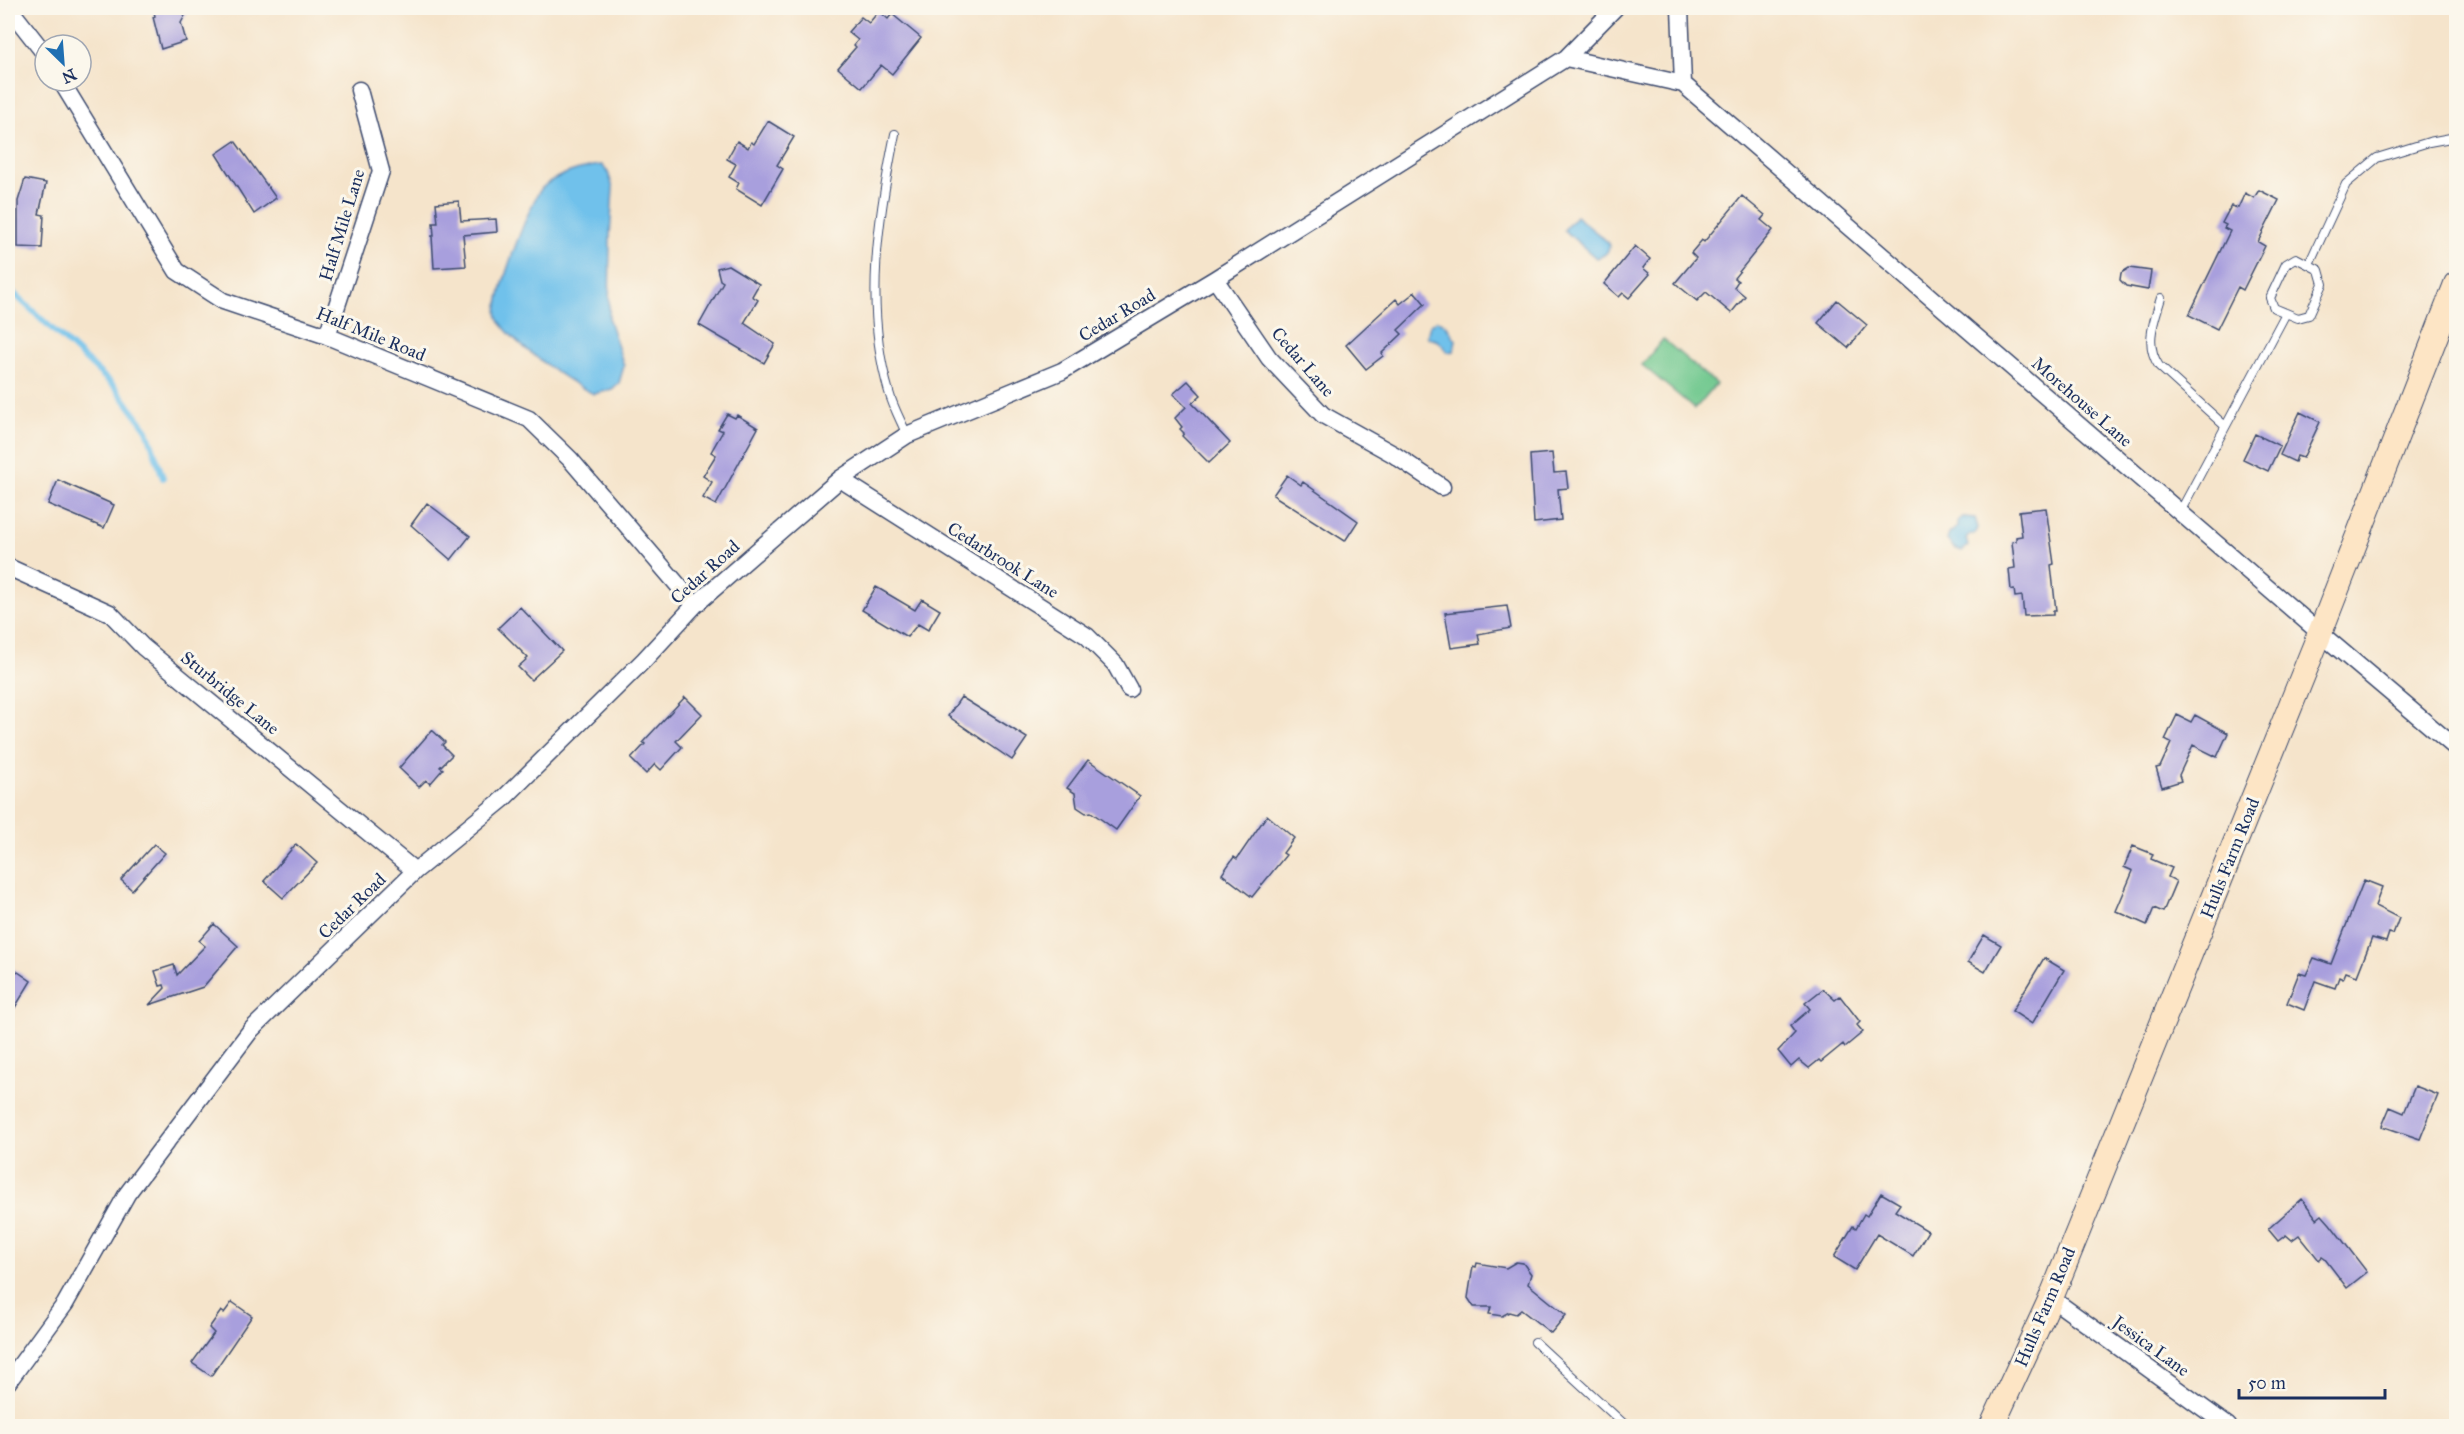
<svg xmlns="http://www.w3.org/2000/svg" width="2464" height="1434" font-family="'IM FELL Great Primer',serif">
  <style>
    .green { fill: #70c88e; stroke: #467c76; stroke-width: 1.5 }
    .water { fill: #70c1eb; stroke: #4678a4; stroke-width: 1.5 }
    .lines { fill: none; stroke-linecap: round; stroke-linejoin: round }
    .stream { stroke: #70c1eb; stroke-width: 6 }
    .building { fill: #a89fdd }
    .lane-casing { stroke: #3c4a6e; stroke-width: 10 }
    .street-casing { stroke: #3c4a6e; stroke-width: 19 }
    .secondary-casing { stroke: #3c4a6e; stroke-width: 26 }
    .lane { stroke: #fff; stroke-width: 8 }
    .street { stroke: #fff; stroke-width: 16 }
    .secondary { stroke: #fde5c5; stroke-width: 24 }
    .labels { text-anchor: middle; dominant-baseline: central; stroke-width: 6; stroke-linejoin: round; paint-order: stroke }
    .street-label { font-size: 18px; fill: #1b2f5e; stroke: #fbf7ec }
  </style>
  <rect width="100%" height="100%" fill="#fbf7ec"/>
  <filter id="ink" filterUnits="userSpaceOnUse"><feTurbulence type="fractalNoise" baseFrequency=".0167" numOctaves="2"/><feDisplacementMap in="SourceGraphic" scale="12" xChannelSelector="R" yChannelSelector="G"/><feConvolveMatrix kernelMatrix="1 2 1 2 8 2 1 2 1" color-interpolation-filters="sRGB"/></filter>
  <filter id="wash" filterUnits="userSpaceOnUse"><feTurbulence type="fractalNoise" baseFrequency=".008" numOctaves="4" result="noise"/><feDisplacementMap in="SourceGraphic" scale="24" xChannelSelector="R" yChannelSelector="G"/><feGaussianBlur stdDeviation="1.35" result="paint"/><feColorMatrix in="noise" values="0 0 0 0 0 0 0 0 0 0 0 0 0 0 0 0 0 1.4 0 .05"/><feComposite in="paint" operator="in"/></filter>
  <g filter="url(#wash)">
    <rect width="100%" height="100%" fill="#f5e4cb"/>
    <path class="green" d="M1663,339L1716,384L1695,409L1642,365Z"/>
    <path class="water" d="M602,165L608,172L613,188L610,236L609,320L624,366L619,383L612,389L594,394C570,383 506,340 498,317C492,302 530,201 542,188C556,174 583,167 602,165Z
      M1576,216L1609,243C1610,252 1605,256 1596,258L1564,230Z
      M1437,320L1445,324L1456,340L1454,351L1448,352L1438,341L1427,337L1430,325Z
      M1963,517L1975,518L1978,528L1975,534H1970L1966,539L1968,546L1962,551L1954,548L1947,540L1949,534L1957,527V522Z"/>
    <g class="lines">
      <path class="stream" d="M8,288L115,387L147,430L163,478"/>
    </g>
    <g id="blocks">
      <path class="building" d="M153,8H189L181,23L186,41L161,49L153,17L155,16Z
        M879,11L888,19L892,14L921,38L892,74L881,65L862,88L838,68L856,47L854,45L858,40L848,32L861,17L869,23Z
        M768,121L794,137L777,165L783,169L762,205L736,189L739,183L729,177L736,164L727,159L737,141L748,148L751,142L754,144Z
        M235,141L276,198L254,214L216,154Z
        M25,179L46,183L39,214L44,215L42,248L18,247V201Z
        M2259,190L2279,200L2258,242L2265,246L2243,290L2238,287L2217,329L2189,315L2230,231L2224,228L2226,225L2222,223L2231,206L2238,208L2245,193L2254,198Z
        M1742,196L1765,215L1761,220L1773,230L1734,278L1738,281L1734,287L1745,296L1731,313L1706,292L1697,301L1675,283L1696,258L1691,253L1702,240L1704,242Z
        M459,201L461,221L496,219L497,232L463,235L466,266L434,268L432,236H434L433,223H438L436,203Z
        M1635,246L1650,259L1643,268L1650,274L1629,298L1623,293L1619,297L1604,284Z
        M728,265L759,284L752,296L758,300L744,323L775,344L764,363L699,325L723,282L720,280L717,268Z
        M2129,268L2151,271L2148,290L2126,286L2120,280L2121,273Z
        M1415,292L1425,304L1398,330L1402,334L1382,353L1383,356L1366,369L1346,345L1396,299L1400,304Z
        M1837,300L1867,325L1848,348L1818,323Z
        M1188,381L1201,395L1192,403L1230,443L1209,463L1182,436L1184,433L1180,429L1182,427L1175,418L1186,407L1173,394Z
        M2300,412L2320,422L2303,458L2297,456L2295,462L2280,455Z
        M727,414L735,418L737,415L758,428L716,505L703,498L712,482L703,476L716,455L711,452L723,431L718,429Z
        M2255,434L2280,446L2268,471L2243,459Z
        M1552,453L1554,473L1566,472L1568,488L1558,489L1561,520L1534,523L1530,455Z
        M1287,475L1301,485L1303,482L1358,521L1345,541L1273,495Z
        M58,480L114,505L104,528L48,504Z
        M427,503L470,536L451,560L411,525Z
        M2046,508L2054,564L2051,565L2056,611H2053V615L2024,616L2022,596L2015,597L2014,589L2011,590L2009,569L2015,568L2012,542L2016,541V537L2022,536L2019,511Z
        M876,587L915,610L922,599L940,610L928,630L918,624L907,637L862,610Z
        M1507,606L1511,628L1478,634L1480,644L1451,648L1445,613Z
        M520,607L562,651L531,680L518,667L528,658L498,628Z
        M685,697L702,714L676,741L682,747L661,770L655,764L646,774L631,759L645,744L643,742Z
        M961,697L1027,738L1012,760L948,716Z
        M2177,715L2191,722L2195,715L2228,733L2217,757L2193,745L2179,775L2181,781L2162,787L2156,768L2160,767L2171,743L2165,740Z
        M432,730L445,742L442,745L452,755L440,767L443,769L430,784L426,780L419,787L399,768Z
        M1088,760L1140,796L1116,830L1091,812L1086,813L1077,807L1075,793L1067,788Z
        M1267,815L1294,838L1283,853L1286,855L1252,897L1222,874L1234,857L1237,859Z
        M154,844L165,853L132,890L121,880Z
        M296,844L317,863L283,898L264,881Z
        M2133,846L2153,854L2151,859L2172,868L2168,877L2176,881L2163,912L2154,908L2147,925L2116,911L2133,871L2124,867Z
        M2364,880L2382,887L2375,906L2399,918L2393,934L2389,933L2386,942L2372,938L2357,976L2346,972L2343,979L2339,977L2335,988L2315,981L2304,1010L2287,1003L2299,973L2306,975L2314,958L2331,964Z
        M214,924L238,946L203,987L149,1005L165,988L164,985L160,986L155,971L174,965L177,975L205,946L199,941Z
        M1984,935L2001,945L1985,972L1968,962Z
        M2044,958L2064,970L2032,1024L2012,1011Z
        M8,965L31,981L8,1019Z
        M1823,989L1835,1000L1840,996L1860,1022L1857,1025L1863,1032L1845,1047L1843,1044L1821,1062L1819,1060L1809,1068L1799,1060L1791,1067L1778,1051L1795,1033L1790,1026L1810,1009L1805,1003Z
        M2415,1086L2438,1095L2420,1139L2382,1126L2390,1107L2404,1113Z
        M1881,1193L1900,1204L1895,1211L1928,1231L1913,1256L1877,1234L1855,1270L1834,1257L1853,1226L1856,1228L1864,1214L1867,1216Z
        M2302,1199L2317,1219L2322,1215L2330,1224L2367,1272L2347,1288L2325,1259L2322,1257L2319,1260L2299,1235L2292,1240L2286,1235L2278,1241L2268,1229Z
        M1516,1262L1523,1263L1531,1274L1528,1284L1566,1315L1551,1333L1521,1310L1516,1314L1509,1312L1502,1316L1489,1314L1491,1307H1474L1468,1298L1473,1266L1476,1267L1477,1263L1506,1268Z
        M232,1302L252,1316L211,1376L192,1363L214,1333L209,1328L221,1311L224,1313Z"/>
    </g>
  </g>
  <g filter="url(#ink)">
    <use href="#blocks" fill-opacity="0" stroke="#3c4a6e" stroke-width="1.5"/>
    <g class="lines">
      <g class="lane-casing">
        <path id="lane" d="M895,134C878,218 864,308 889,392C893,407 901,421 907,435
          M2296,258L2319,270L2323,284L2309,315L2298,318L2274,308L2270,298L2286,264Z
          M2309,264L2346,184L2377,158L2429,142L2456,137
          M2161,298C2154,321 2144,344 2159,366L2225,426
          M2180,512L2286,313
          M1535,1342L1626,1426"/>
      </g>
      <g class="street-casing">
        <path id="street" d="M9,8L45,54
          M1680,8L1683,84
          M1566,58L1683,84L2320,633L2456,748
          M61,81L177,271L223,301L327,336L529,419L570,459L695,605
          M1215,279L1269,358L1323,415L1393,454L1442,487
          M327,336L381,171L359,90
          M840,479L1087,636L1115,664L1129,689
          M8,567L110,613L143,647L415,871
          M2051,1298L2228,1426
          M8,1382L65,1304L127,1194L251,1030L415,871L502,800L644,660L695,605L840,479L907,435L1062,371L1215,279L1566,58L1615,8"/>
      </g>
      <g class="secondary-casing">
        <path id="secondary" d="M1992,1426L2051,1298L2320,633L2456,284"/>
      </g>
      <use href="#lane" class="lane"/>
      <use href="#street" class="street"/>
      <use href="#secondary" class="secondary"/>
    </g>
  </g>
  <g class="labels">
    <g class="street-label">
      <text transform="translate(342 225) rotate(-73)">Half Mile Lane</text>
      <text transform="translate(1117 315) rotate(-31)">Cedar Road</text>
      <text transform="translate(371 334) rotate(22)">Half Mile Road</text>
      <text transform="translate(1303 362) rotate(49)">Cedar Lane</text>
      <text transform="translate(2082 402) rotate(41)">Morehouse Lane</text>
      <text transform="translate(1003 560) rotate(32)">Cedarbrook Lane</text>
      <text transform="translate(705 572) rotate(-42)">Cedar Road</text>
      <text transform="translate(230 693) rotate(39)">Sturbridge Lane</text>
      <text transform="translate(2230 858) rotate(-68)">Hulls Farm Road</text>
      <text transform="translate(352 906) rotate(-44)">Cedar Road</text>
      <text transform="translate(2045 1307) rotate(-67)">Hulls Farm Road</text>
      <text transform="translate(2151 1346) rotate(36)">Jessica Lane</text>
    </g>
  </g>
  <rect width="2464" height="1434" fill="none" stroke="#fbf7ec" stroke-width="30"/>
  <g transform="translate(63 63) rotate(155)"><circle r="28" fill="#fbf7ec" stroke="#a1a7b3" stroke-width="1.5"/>
  <path d="M0-4.5L10 22L0 15L-10 22Z" fill="#1f6fb2"/>
  <text y="-9" font-size="16" font-weight="bold" text-anchor="middle" fill="#1b2f5e">N</text>
  </g>
  <path d="M2239 1389v9h146v-9" fill="none" stroke="#1b2f5e" stroke-width="3"/>
  <text x="2248" y="1389" font-size="18" fill="#1b2f5e" stroke="#fbf7ec" stroke-width="4.5" paint-order="stroke">50 m</text>
</svg>
